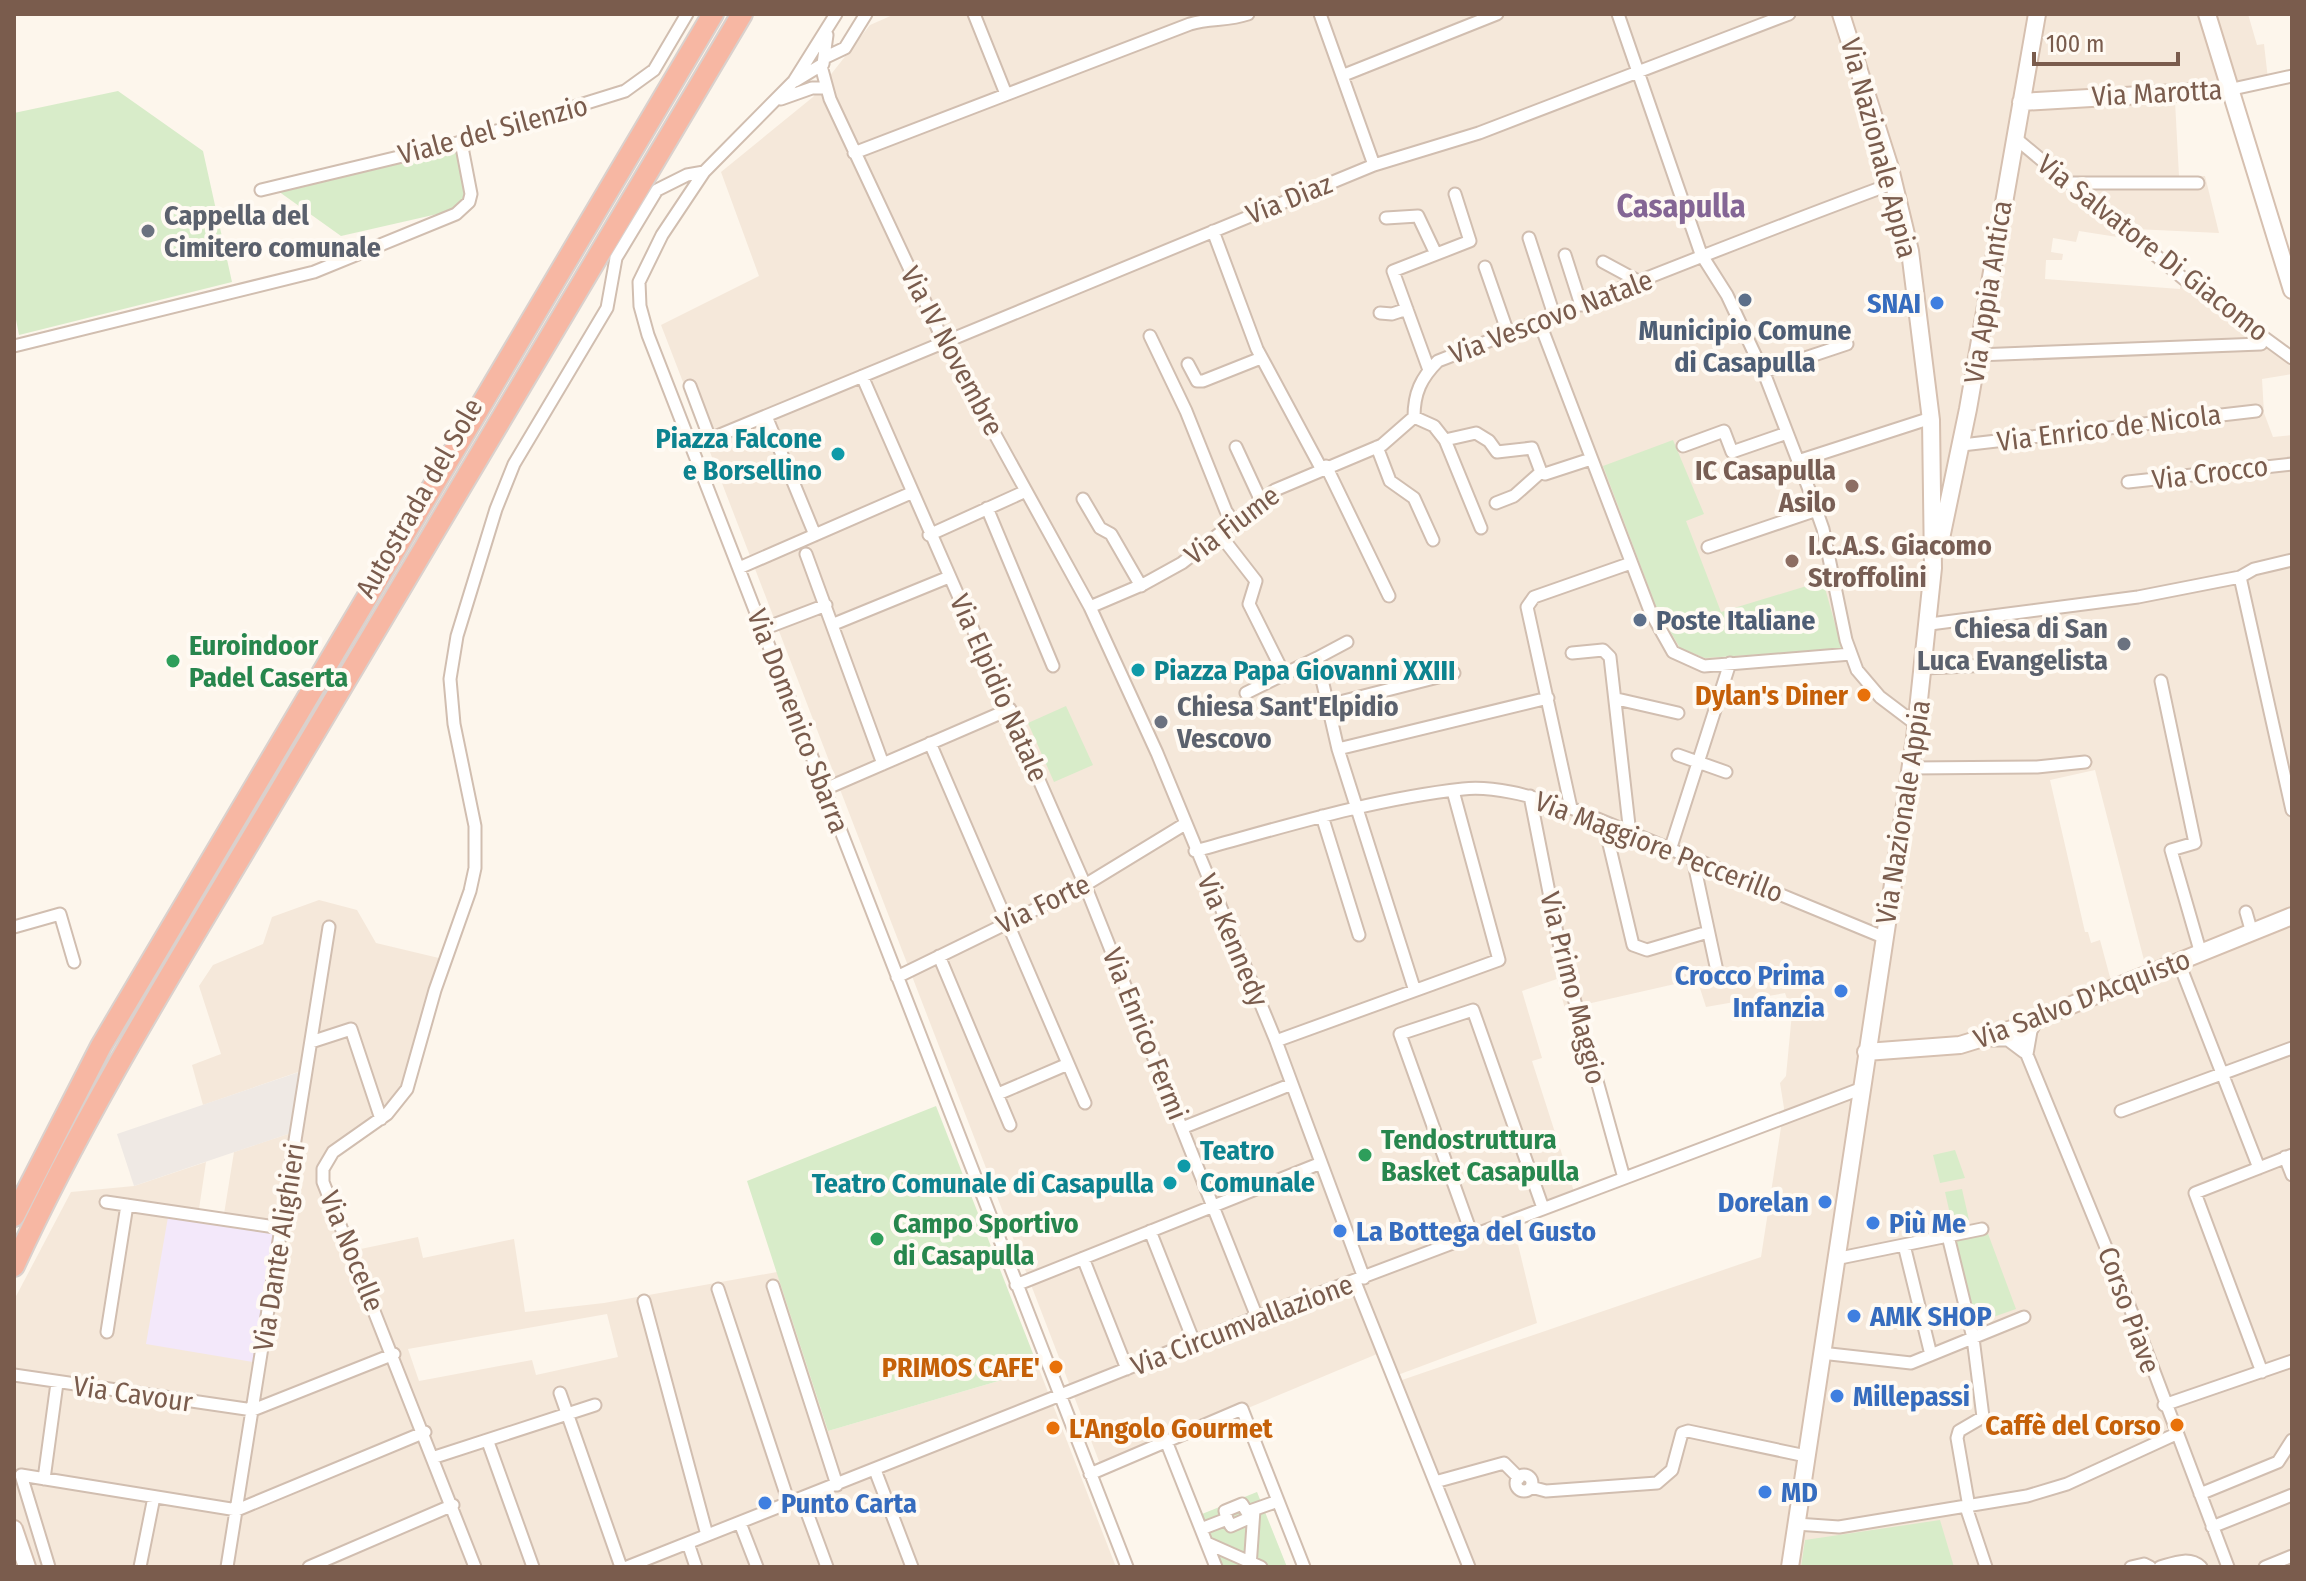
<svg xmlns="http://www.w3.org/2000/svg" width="2306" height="1581" font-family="'Fira Sans Condensed',sans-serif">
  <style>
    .residential { fill: #f5e8da; fill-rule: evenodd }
    .industrial { fill: #efe9e4 }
    .education { fill: #f3e8fa }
    .green { fill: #d8ecc9 }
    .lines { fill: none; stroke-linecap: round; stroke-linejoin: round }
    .street-casing { stroke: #d1beb0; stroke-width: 15 }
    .secondary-casing { stroke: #d6c0b0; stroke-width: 20 }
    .highway-casing { stroke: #dad1cd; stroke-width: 24 }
    .street { stroke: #fff; stroke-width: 11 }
    .secondary { stroke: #fff; stroke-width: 16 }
    .highway { stroke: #f7b7a3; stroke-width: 20 }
    .worship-dot { fill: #6b7280; stroke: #fffaf3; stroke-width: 3 }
    .service-dot { fill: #5c6f8a; stroke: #fffaf3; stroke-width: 3 }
    .shop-dot { fill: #3f7fe0; stroke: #fffaf3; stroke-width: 3 }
    .culture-dot { fill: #0f9aa8; stroke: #fffaf3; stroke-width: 3 }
    .education-dot { fill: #8d6e63; stroke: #fffaf3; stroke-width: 3 }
    .leisure-dot { fill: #2e9e5b; stroke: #fffaf3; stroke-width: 3 }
    .food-dot { fill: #e8710a; stroke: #fffaf3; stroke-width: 3 }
    .labels { text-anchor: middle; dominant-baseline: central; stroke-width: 8; stroke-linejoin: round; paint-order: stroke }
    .street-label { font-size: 28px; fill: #7a5c4d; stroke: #fffaf3 }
    .worship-label { font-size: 28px; font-weight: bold; fill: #5b616d; stroke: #fffaf3; text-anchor: start }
    .shop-label { font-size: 28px; font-weight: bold; fill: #366cbe; stroke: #fffaf3; text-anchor: start }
    .service-label { font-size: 28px; font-weight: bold; fill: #4e5e75; stroke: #fffaf3 }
    .culture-label { font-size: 28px; font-weight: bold; fill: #0d838f; stroke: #fffaf3; text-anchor: end }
    .education-label { font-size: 28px; font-weight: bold; fill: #785e54; stroke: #fffaf3; text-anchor: end }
    .leisure-label { font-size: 28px; font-weight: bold; fill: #27864d; stroke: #fffaf3; text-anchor: start }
    .food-label { font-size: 28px; font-weight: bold; fill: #c56008; stroke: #fffaf3; text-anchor: end }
    .quarter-label { font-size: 32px; font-weight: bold; fill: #846695; stroke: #fffaf3 }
  </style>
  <rect width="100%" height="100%" fill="#fdf6ec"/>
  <path class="residential" d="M895,14H2248L2257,45L2264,44L2269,88L2175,101L2179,176H2205L2219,233L2135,229L2130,239L2079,231L2076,242L2053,238L2051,252L2063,254L2062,260H2046L2045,279L2180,289L2181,279L2292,364V374L2262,379L2264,413L2273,437L2292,435V1567H1473L1402,1380L1761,1257L1784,1108L1780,1083L1786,1076L1792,1013L1785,993L1706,1007L1697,979L1565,1009L1557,979L1522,991L1542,1058L1532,1061L1578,1204L1514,1228L1537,1323L1387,1379L1377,1354L1102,1469L661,325L759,276L721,172L813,97L870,25ZM2095,770L2146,968L2111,981L2100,940L2091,943L2088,932H2085L2050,780Z
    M319,900L357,910L376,943L443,959L401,1097L322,1167L351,1251L418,1237L423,1258L514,1239L525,1312L604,1303L777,1272L828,1431L1039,1369L1116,1567H14V1300L71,1192L134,1186L206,1162L199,1209L224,1214L234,1152L294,1132L304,1070L203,1105L192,1065L221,1054L199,986L213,965L263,944L272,917ZM607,1314L618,1357L536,1375L532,1360L419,1381L408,1349Z"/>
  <path class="industrial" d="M305,1070L294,1132L134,1186L117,1134Z"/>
  <path class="education" d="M168,1217L275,1234L253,1362L146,1344Z"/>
  <path class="green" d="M118,91L203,151L232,282L19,335L14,309V113Z
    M457,148L467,200L455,210L341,236L278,191Z
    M1673,440L1704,514L1686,521L1721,612L1823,581L1842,649L1705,658L1680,648L1657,609L1603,466Z
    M1066,706L1093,765L1054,782L1028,723Z
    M936,1106L1039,1369L828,1431L747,1181Z
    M1955,1150L1965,1178L1940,1183L1933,1155Z
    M1962,1189L1969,1220L1952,1223L1945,1192Z
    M1987,1231L2016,1309L1973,1324L1953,1239Z
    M1257,1492L1287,1567H1223L1202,1514Z
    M1940,1520L1954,1567H1801L1805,1540Z"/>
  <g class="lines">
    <g class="street-casing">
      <path id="street" d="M836,14L794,81L704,172L662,235L639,282L640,306L648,335L1127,1567
        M974,14L1006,94
        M1320,14L1374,165
        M1618,14L1701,254L1727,295L1766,378L1810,492L1823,529L1846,640L1857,670L1880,697L1917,725
        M824,58L845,48L866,14
        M821,66L830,99L943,340L1090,607L1157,753L1276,1041L1364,1278
        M1344,75L1497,14
        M795,81L823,64L827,35
        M2228,90L2292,76
        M781,99L812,88H826
        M2014,137L2184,279L2292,358
        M854,153L1190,24C1210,18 1228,21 1248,14
        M2067,183H2198
        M261,190L461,142L625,91L654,70L687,14
        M1386,218L1418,216L1436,254
        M1213,231L1257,349L1321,468
        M1529,238L1554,315
        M1565,255L1581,305
        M1603,262L1640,282
        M1485,267L1508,333
        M1380,313L1392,314L1407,309
        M1539,321L1650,611L1673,652L1704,666L1851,654
        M1150,336L1186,411L1226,511L1235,524
        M14,346L314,272L456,214L469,202L471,194L461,142
        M1977,355L2261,344
        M1188,364L1197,381H1203L1261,358
        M1429,370L1393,271L1470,241L1455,194
        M1763,372L1847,344
        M862,376L1085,885L1257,1317
        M690,386L710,439L1374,165L1479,133L1789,14
        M766,416L815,535
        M1414,417C1414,393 1421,378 1438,361C1590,301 1741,239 1894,183
        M1414,417L1434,426L1445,440L1476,433L1489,441L1497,452L1532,448L1541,472L1545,474L1591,459
        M1445,440L1481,528
        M1962,445L2256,411
        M1683,446L1724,431L1732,452L1787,433
        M1236,447L1261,501
        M1377,447L1390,481L1414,498L1433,540
        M1798,461L1931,418
        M1326,466L1389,596
        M2128,482L2292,464
        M1083,499L1100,528L1111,534L1141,586
        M1496,503L1514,496L1541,472
        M987,508L1053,666
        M929,535L1026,491
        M1221,536L1256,581L1249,604L1285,676
        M1708,547L1817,510
        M806,554L883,764
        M739,568L911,493
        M2240,577L2292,810
        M1090,607L1144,584L1182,563L1275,490L1382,445L1414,417
        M834,624L949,577
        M1930,624L2138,597L2240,577L2254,569L2292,560
        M763,629L826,605
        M1347,642L1317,658L1338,749L1414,988
        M1572,653L1603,650L1610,657L1630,834
        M1925,668L1991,665
        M2161,681L2195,843L2171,850L2201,954
        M1246,693L1317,658
        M1617,699L1678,713
        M1328,705L1454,673
        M930,743L1085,1103
        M1338,749L1548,698
        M1678,755L1726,772
        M1910,768L2037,767L2085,762
        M825,789L1010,709
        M1530,796L1560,948L1624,1178
        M1571,808L1527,607L1534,597L1631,563
        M1322,816L1359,935
        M1604,823L1633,945L1647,950L1708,932
        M1670,850L1730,663
        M1195,851C1283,827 1372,799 1463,789C1497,785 1539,799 1571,808L1883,937
        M1693,859L1717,971
        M2246,912L2252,933
        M14,927L60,914L74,962
        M939,956L1010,1125
        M2179,963L2259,1168
        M897,977L1085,885L1185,824
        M2016,1028L2121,1284L2228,1567
        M1989,1040H2008L2024,1052
        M1276,1041L1499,960L1453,791
        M311,1042L351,1029L381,1119
        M2027,1054L2031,1031L2038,1019
        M998,1094L1068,1064
        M2121,1111L2292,1048
        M1182,1128L1292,1084
        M2285,1157L2292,1175
        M106,1202L282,1228
        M1150,1231L1194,1342
        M1472,1235L1400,1034L1473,1010L1543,1208
        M1948,1236L1973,1338L1983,1417L1959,1431L1957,1438L1969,1507
        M1904,1245L1931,1355
        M1083,1258L1127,1369
        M1835,1259L1982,1229
        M1355,1282L1469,1567
        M1016,1285L1321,1163
        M773,1286L837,1485
        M718,1289L789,1503
        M644,1301L707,1535
        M107,1332L127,1205
        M1821,1353L1911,1363L2024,1317
        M2262,1372L2195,1193L2292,1155
        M14,1375L253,1410L394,1354
        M560,1393L621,1567
        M2164,1405L2292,1361
        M1166,1441L1216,1567
        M488,1442L533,1567
        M435,1457L595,1405
        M875,1470L912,1567
        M1090,1474L1242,1409L1304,1567
        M1516 1483a8 8 0 1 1 16 0a8 8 0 1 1-16 0Z
        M44,1479L57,1383
        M1435,1482L1504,1463L1519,1478
        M1531,1487L1546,1491L1657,1483L1672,1470L1682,1433L1688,1431L1806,1456
        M2200,1494L2278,1462L2292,1440
        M802,1499L827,1567
        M1966,1507L1986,1567
        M1227,1519L1225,1511L1242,1504L1247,1512
        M740,1523L757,1567
        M1796,1524L1839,1527L2027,1496L2067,1484L2176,1434
        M2212,1527L2292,1495
        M1201,1529L1227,1519L1231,1526L1249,1518L1247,1512L1278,1501
        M688,1543L696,1567
        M1207,1543L1261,1567
        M49,1567L21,1475L237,1510L425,1432
        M140,1567L154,1497
        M227,1567L329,927
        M309,1567L453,1505
        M475,1567L323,1182V1169L333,1152L387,1114L407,1089L435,990L470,891L475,868V826L454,724L450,679L457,636L496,509L514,464L607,308L616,258L657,190L687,175L704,172
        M627,1567L1257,1317L1860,1089
        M1250,1567L1254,1510
        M2131,1567L2144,1564L2150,1567
        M2160,1567C2174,1563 2189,1556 2201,1567
        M2265,1567L2292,1556"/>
    </g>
    <g class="secondary-casing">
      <path id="secondary" d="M2207,14L2292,290
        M2021,102L2228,90
        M1939,548L1968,409L2037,14
        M1866,1052L1960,1045L2012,1029L2292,916
        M14,1529L27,1567
        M1790,1567L1915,738L1933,568L1931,420L1910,251L1890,168L1841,14"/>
    </g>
    <g class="highway-casing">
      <path id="highway" d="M14,1216L101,1046L713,14
        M14,1266C89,1103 186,950 277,796C430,534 586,274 742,14"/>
    </g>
    <use href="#street" class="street"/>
    <use href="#secondary" class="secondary"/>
    <use href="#highway" class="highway"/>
  </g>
  <g class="worship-dot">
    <circle cx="148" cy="231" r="8"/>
    <circle cx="2124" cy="644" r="8"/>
    <circle cx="1161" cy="722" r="8"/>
  </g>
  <g class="service-dot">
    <circle cx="1745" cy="300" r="8"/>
    <circle cx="1640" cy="620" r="8"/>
  </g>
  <g class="shop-dot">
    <circle cx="1937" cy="303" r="8"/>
    <circle cx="1841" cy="991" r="8"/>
    <circle cx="1825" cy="1202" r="8"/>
    <circle cx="1873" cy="1223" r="8"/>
    <circle cx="1340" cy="1231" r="8"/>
    <circle cx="1854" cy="1316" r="8"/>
    <circle cx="1837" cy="1396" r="8"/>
    <circle cx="1765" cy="1492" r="8"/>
    <circle cx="765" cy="1503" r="8"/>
  </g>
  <g class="culture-dot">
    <circle cx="838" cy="454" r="8"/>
    <circle cx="1138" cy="670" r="8"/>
    <circle cx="1184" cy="1166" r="8"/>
    <circle cx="1170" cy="1183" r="8"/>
  </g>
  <g class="education-dot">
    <circle cx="1852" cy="486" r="8"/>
    <circle cx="1792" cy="561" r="8"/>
  </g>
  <g class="leisure-dot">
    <circle cx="173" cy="661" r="8"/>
    <circle cx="1365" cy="1155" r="8"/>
    <circle cx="877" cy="1239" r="8"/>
  </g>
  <g class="food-dot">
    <circle cx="1864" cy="695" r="8"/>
    <circle cx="1056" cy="1367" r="8"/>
    <circle cx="2177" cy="1425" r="8"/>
    <circle cx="1053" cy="1428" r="8"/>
  </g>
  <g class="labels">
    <g class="street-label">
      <text transform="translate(2157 93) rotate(-3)">Via Marotta</text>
      <text transform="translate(493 130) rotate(-15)">Viale del Silenzio</text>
      <text transform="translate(1879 148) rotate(75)">Via Nazionale Appia</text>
      <text transform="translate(1289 199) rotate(-22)">Via Diaz</text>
      <text transform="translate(2153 248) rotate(38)">Via Salvatore Di Giacomo</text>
      <text transform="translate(1988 292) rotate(-81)">Via Appia Antica</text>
      <text transform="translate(1551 317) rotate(-21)">Via Vescovo Natale</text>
      <text transform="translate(952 351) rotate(62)">Via IV Novembre</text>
      <text transform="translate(2109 428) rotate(-7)">Via Enrico de Nicola</text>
      <text transform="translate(2210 473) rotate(-7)">Via Crocco</text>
      <text transform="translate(419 498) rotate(-60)">Autostrada del Sole</text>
      <text transform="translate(1232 525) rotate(-37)">Via Fiume</text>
      <text transform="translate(999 688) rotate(66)">Via Elpidio Natale</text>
      <text transform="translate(798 721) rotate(69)">Via Domenico Sbarra</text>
      <text transform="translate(1903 812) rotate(-81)">Via Nazionale Appia</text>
      <text transform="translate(1659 847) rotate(21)">Via Maggiore Peccerillo</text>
      <text transform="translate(1043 904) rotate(-26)">Via Forte</text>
      <text transform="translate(1233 940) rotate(67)">Via Kennedy</text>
      <text transform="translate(1573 988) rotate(76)">Via Primo Maggio</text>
      <text transform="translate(2082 999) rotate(-21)">Via Salvo D'Acquisto</text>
      <text transform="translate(1145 1034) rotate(68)">Via Enrico Fermi</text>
      <text transform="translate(279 1247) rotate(-81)">Via Dante Alighieri</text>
      <text transform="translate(352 1251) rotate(68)">Via Nocelle</text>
      <text transform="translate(2129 1310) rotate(70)">Corso Piave</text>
      <text transform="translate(1242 1325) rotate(-21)">Via Circumvallazione</text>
      <text transform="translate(133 1394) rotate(8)">Via Cavour</text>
    </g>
    <g class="worship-label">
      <text x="164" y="215">Cappella del<tspan x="164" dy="32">Cimitero comunale</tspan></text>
      <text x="2108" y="628" text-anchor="end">Chiesa di San<tspan x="2108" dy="32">Luca Evangelista</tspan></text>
      <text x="1177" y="706">Chiesa Sant'Elpidio<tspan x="1177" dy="32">Vescovo</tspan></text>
    </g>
    <g class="shop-label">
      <text x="1921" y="303" text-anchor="end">SNAI</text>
      <text x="1825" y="975" text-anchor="end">Crocco Prima<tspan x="1825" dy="32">Infanzia</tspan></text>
      <text x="1809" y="1202" text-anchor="end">Dorelan</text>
      <text x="1889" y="1223">Più Me</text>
      <text x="1356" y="1231">La Bottega del Gusto</text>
      <text x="1870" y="1316">AMK SHOP</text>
      <text x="1853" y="1396">Millepassi</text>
      <text x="1781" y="1492">MD</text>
      <text x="781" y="1503">Punto Carta</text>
    </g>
    <g class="service-label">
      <text x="1745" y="330">Municipio Comune<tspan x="1745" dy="32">di Casapulla</tspan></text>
      <text x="1656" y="620" text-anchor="start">Poste Italiane</text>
    </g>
    <g class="culture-label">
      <text x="822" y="438">Piazza Falcone<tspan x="822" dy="32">e Borsellino</tspan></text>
      <text x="1154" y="670" text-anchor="start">Piazza Papa Giovanni XXIII</text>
      <text x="1200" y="1150" text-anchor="start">Teatro<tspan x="1200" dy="32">Comunale</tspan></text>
      <text x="1154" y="1183">Teatro Comunale di Casapulla</text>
    </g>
    <g class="education-label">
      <text x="1836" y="470">IC Casapulla<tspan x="1836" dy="32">Asilo</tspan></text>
      <text x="1808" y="545" text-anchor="start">I.C.A.S. Giacomo<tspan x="1808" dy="32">Stroffolini</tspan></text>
    </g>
    <g class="leisure-label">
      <text x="189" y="645">Euroindoor<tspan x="189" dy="32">Padel Caserta</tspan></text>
      <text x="1381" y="1139">Tendostruttura<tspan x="1381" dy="32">Basket Casapulla</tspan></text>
      <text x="893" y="1223">Campo Sportivo<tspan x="893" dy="32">di Casapulla</tspan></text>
    </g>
    <g class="food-label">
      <text x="1848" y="695">Dylan's Diner</text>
      <text x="1040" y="1367">PRIMOS CAFE'</text>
      <text x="2161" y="1425">Caffè del Corso</text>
      <text x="1069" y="1428" text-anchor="start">L'Angolo Gourmet</text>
    </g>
    <g class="quarter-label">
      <text x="1681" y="206">Casapulla</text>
    </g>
  </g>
  <rect width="2306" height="1581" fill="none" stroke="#7a5c4d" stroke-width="32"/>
  <path d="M2034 52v12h144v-12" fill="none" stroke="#7a5c4d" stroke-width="4"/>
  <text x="2046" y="52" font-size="24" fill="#7a5c4d" stroke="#fffaf3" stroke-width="6" paint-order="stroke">100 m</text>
</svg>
